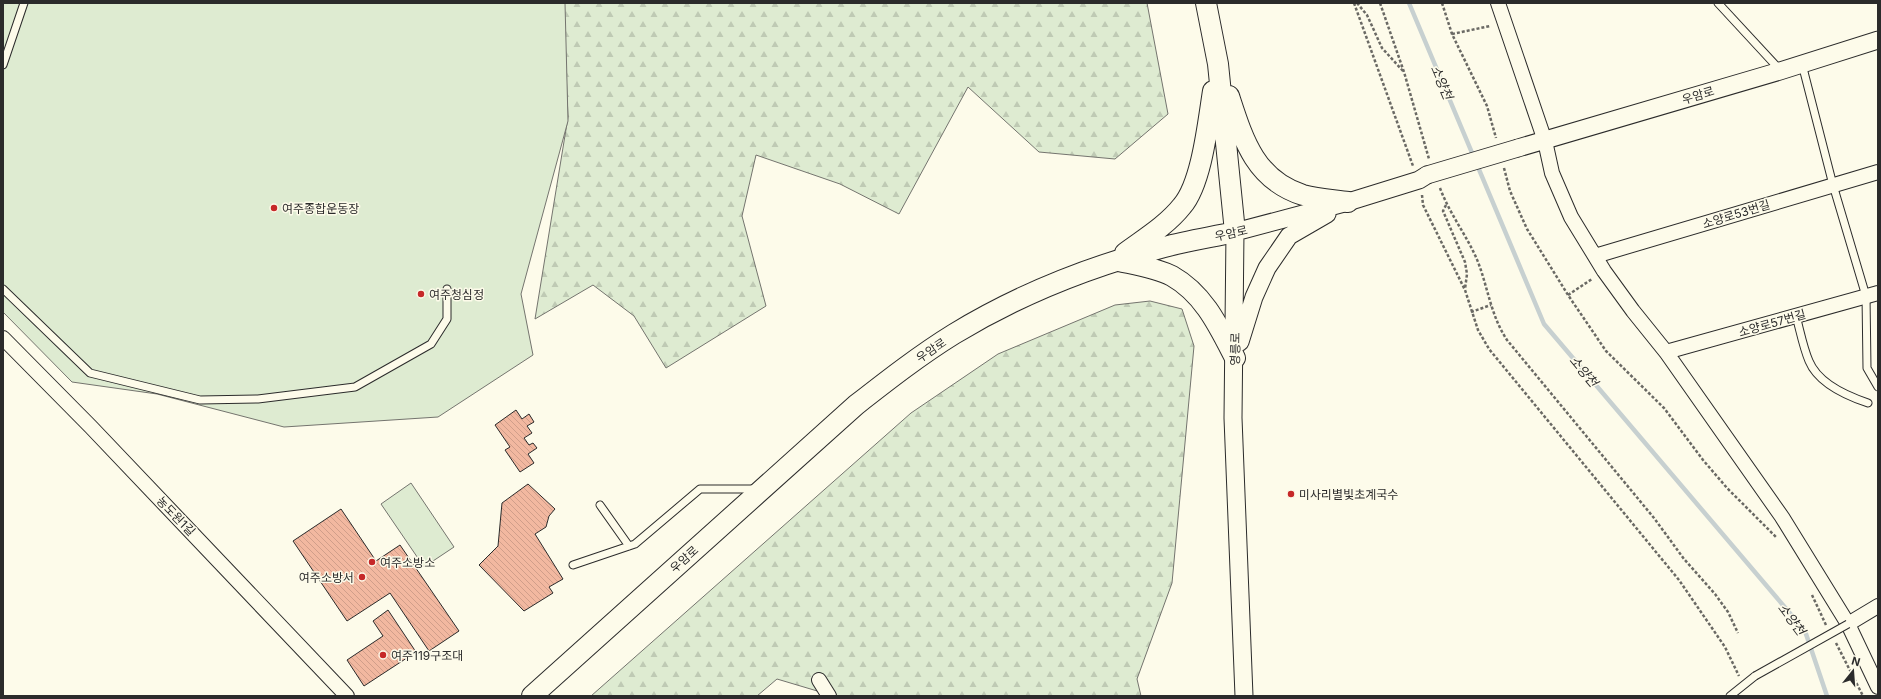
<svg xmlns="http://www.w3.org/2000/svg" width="1881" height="699" font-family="Inter,'Noto Sans KR',sans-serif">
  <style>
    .forest { fill: url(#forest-firs); stroke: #74746e }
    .park { fill: #deebd1; stroke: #74746e }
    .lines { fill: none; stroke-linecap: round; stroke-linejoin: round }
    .stream { stroke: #c7d0d0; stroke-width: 4.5 }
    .building { fill: url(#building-back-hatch); stroke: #2b2b2b }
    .service-casing { stroke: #2b2b2b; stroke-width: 9 }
    .minor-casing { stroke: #2b2b2b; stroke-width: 16 }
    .tertiary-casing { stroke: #2b2b2b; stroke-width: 19 }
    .secondary-casing { stroke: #2b2b2b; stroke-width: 22 }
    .path { stroke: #6a6964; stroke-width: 2.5; stroke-dasharray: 3 2; stroke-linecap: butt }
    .service { stroke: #fdfbea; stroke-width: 7 }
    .minor { stroke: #fdfbea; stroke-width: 14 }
    .tertiary { stroke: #fdfbea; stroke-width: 17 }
    .secondary { stroke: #fdfbea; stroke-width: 20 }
    .service-bridge-casing { stroke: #2b2b2b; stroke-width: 9; stroke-linecap: butt }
    .tertiary-bridge-casing { stroke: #2b2b2b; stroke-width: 19; stroke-linecap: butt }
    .service-bridge { stroke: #fdfbea; stroke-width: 7 }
    .tertiary-bridge { stroke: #fdfbea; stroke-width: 17 }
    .poi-dot { fill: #c62828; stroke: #fdfbea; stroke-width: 1.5 }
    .labels { text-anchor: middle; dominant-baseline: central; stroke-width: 3; stroke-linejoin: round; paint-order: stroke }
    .street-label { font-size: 12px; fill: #2b2b2b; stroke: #fdfbea }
    .poi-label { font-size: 12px; fill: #2b2b2b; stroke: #fdfbea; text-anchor: start }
    .water-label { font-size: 13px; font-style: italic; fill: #2b2b2b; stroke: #fdfbea }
  </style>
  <defs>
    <pattern id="forest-firs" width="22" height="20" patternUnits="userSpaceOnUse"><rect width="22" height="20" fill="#deebd1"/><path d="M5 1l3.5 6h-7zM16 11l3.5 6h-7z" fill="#bfcab4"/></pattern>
    <pattern id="building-back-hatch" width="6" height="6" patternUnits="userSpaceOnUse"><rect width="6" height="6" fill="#f2b8a0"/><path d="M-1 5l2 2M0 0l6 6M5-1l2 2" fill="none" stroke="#d09e8a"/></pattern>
  </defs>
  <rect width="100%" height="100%" fill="#fdfbea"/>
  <path class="forest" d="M563,3H1147L1168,114L1115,159L1039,152L968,87L899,214L840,184L756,155L742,216L766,306L666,368L634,316L593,285L535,319L568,117Z
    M1150,301L1182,309L1194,346L1172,583L1137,679L1141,696H834L777,679L757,696H591L911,413L998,354L1115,305Z"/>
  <path class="park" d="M3,3H565L568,121L521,294L533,355L438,417L284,427L157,394L72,382L3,312Z
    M411,483L454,547L424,567L381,504Z"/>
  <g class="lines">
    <path class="stream" d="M1409,3L1544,324L1805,631L1827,696"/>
  </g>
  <path class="building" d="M516,410L522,419L529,414L534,422L527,426L532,433L524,438L529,445L533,443L537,448L528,454L534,463L520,472L505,450L510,447L495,425Z
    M528,484L555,509L549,516L546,527L535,534L563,579L549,587L553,593L524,611L479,565L498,546L502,503Z
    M341,509L376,561L400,545L459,631L429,651L390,593L347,621L293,541Z
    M388,610L416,652L364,686L347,660L383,636L373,621Z"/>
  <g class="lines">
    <g class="service-casing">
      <path id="service" d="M1718,3L1780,70
        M1802,64L1833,185L1866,296L1867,368L1878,387
        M3,65L24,3
        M3,289L90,373L200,400L258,399L355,387L431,344L447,319V289
        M1796,316C1800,330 1803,347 1809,361C1818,383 1847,396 1868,403
        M600,505L629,546
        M573,565L635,544L700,489H757
        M1730,696L1755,676"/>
    </g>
    <g class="minor-casing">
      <path id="minor" d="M1498,3L1545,141L1552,173L1571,217L1604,271L1633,311L1666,352L1782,517L1848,624L1878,687
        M1595,256L1878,172
        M3,338L91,427L347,696
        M1666,352L1878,293
        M1848,624L1878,606
        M819,680L829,696"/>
    </g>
    <g class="tertiary-casing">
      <path id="tertiary" d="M1518,148L1780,71L1878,40
        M1240,342L1254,297L1267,268L1289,236L1327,214
        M1244,696L1233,418L1235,232L1348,202L1419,180L1427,175"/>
    </g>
    <g class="secondary-casing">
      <path id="secondary" d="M1229,96C1243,139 1255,180 1303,195C1317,199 1334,200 1348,202
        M1125,253C1144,239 1167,225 1182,206C1202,183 1208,122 1213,91
        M1119,261C1137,265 1156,268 1172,276C1204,294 1219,327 1235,358
        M532,696L856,405C888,380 920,355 954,334C1018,295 1091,266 1164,247C1187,241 1212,237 1235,232L1218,64L1206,3"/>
    </g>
    <path class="path" d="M1354,3L1413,166
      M1357,3L1367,15L1382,48L1403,71
      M1380,3L1404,72L1429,159
      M1442,3L1452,34L1487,106L1496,138
      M1452,34L1490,26
      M1504,168L1510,191L1527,229L1568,295L1606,351L1664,408L1703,460L1727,488L1776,537
      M1440,188C1450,215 1468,237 1478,262C1488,288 1491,316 1507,340L1654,518L1684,559L1715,594L1728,612L1738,633
      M1422,195L1423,205L1465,290L1478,330L1489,349L1679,580L1725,647L1739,676
      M1446,205L1443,211L1465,262L1467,274L1465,289
      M1568,295L1592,279
      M1471,312L1491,305
      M1812,595L1826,625
      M1836,643L1863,696"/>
    <use href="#service" class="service"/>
    <use href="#minor" class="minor"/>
    <use href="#tertiary" class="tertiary"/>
    <use href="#secondary" class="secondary"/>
    <g class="service-bridge-casing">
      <path id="service-bridge" d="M1755,676L1848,624"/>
    </g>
    <g class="tertiary-bridge-casing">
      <path id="tertiary-bridge" d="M1427,175L1518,148"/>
    </g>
    <use href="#service-bridge" class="service-bridge"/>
    <use href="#tertiary-bridge" class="tertiary-bridge"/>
  </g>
  <g class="poi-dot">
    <circle cx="274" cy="208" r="4"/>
    <circle cx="421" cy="294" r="4"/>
    <circle cx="1291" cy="494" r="4"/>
    <circle cx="372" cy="562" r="4"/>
    <circle cx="362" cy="577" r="4"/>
    <circle cx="383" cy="655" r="4"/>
  </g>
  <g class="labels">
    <g class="street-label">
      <text transform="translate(1698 95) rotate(-17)">우암로</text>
      <text transform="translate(1736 214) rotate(-17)">소양로53번길</text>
      <text transform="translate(1231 233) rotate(-13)">우암로</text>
      <text transform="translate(1772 323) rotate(-16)">소양로57번길</text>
      <text transform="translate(1235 349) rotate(-89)">영릉로</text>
      <text transform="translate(931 350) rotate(-34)">우암로</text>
      <text transform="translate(176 516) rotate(46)">농도원1길</text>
      <text transform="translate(684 559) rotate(-42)">우암로</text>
    </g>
    <g class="poi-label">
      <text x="282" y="208">여주종합운동장</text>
      <text x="429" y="294">여주청심정</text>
      <text x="1299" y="494">미사리별빛초계국수</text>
      <text x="380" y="562">여주소방소</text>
      <text x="354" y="577" text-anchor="end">여주소방서</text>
      <text x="391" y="655">여주119구조대</text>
    </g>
    <g class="water-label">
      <text transform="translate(1442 82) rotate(67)">소양천</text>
      <text transform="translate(1584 371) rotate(50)">소양천</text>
      <text transform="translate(1792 619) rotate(53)">소양천</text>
    </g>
  </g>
  <rect width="1881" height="699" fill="none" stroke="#2b2b2b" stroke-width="8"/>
  <g transform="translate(1853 671) rotate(17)" stroke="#fdfbea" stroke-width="3" paint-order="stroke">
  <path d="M0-3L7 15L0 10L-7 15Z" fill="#2b2b2b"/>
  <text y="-6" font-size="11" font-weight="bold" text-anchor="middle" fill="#2b2b2b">N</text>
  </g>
</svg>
